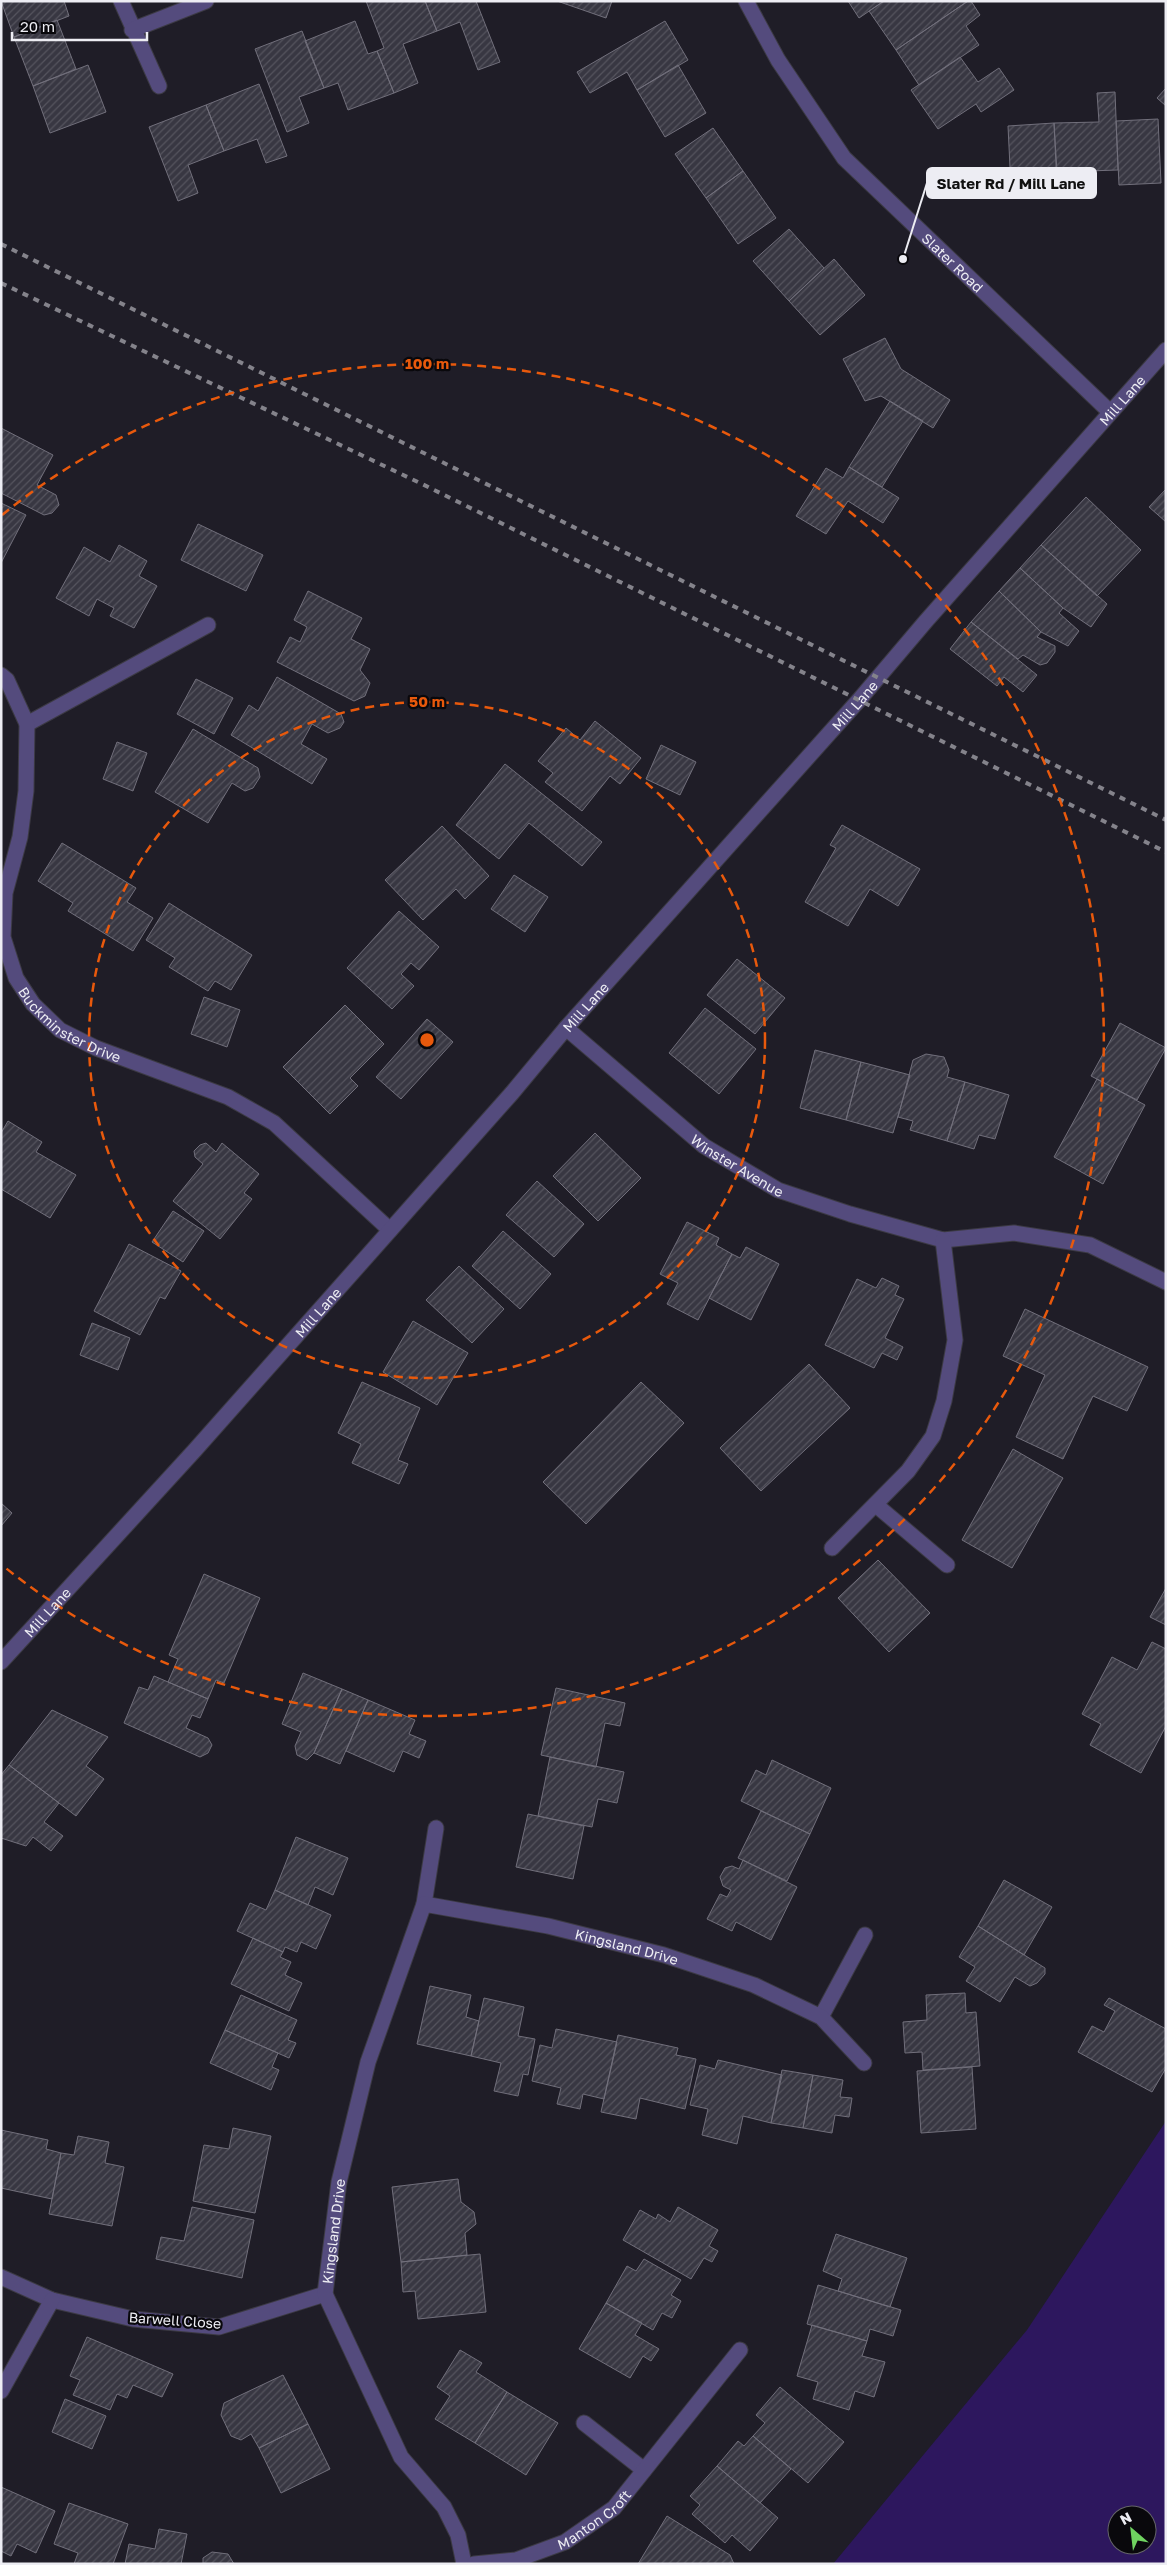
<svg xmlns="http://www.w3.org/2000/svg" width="1167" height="2565" font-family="'Golos Text',sans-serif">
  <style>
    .park { fill: #2d175e; fill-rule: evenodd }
    .building { fill: url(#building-hatch); stroke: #716f7b }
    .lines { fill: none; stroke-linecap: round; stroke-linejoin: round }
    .service-casing { stroke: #3c3a44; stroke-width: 17 }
    .minor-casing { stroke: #3c3a44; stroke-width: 17 }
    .service { stroke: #544b7d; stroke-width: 15 }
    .minor { stroke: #544b7d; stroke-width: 15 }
    .rail { stroke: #84838b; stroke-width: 4; stroke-dasharray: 6 6; stroke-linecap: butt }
    .ring { fill: none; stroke: #e8590c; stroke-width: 2.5; stroke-dasharray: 9 6 }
    .labels { text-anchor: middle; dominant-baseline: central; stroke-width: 4.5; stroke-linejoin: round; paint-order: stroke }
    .street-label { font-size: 14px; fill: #ededf3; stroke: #09080c }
    .centre { fill: #e8590c; stroke: #09080c; stroke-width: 2.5 }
    .ring-label { font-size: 15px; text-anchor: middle; font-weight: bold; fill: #e8590c; stroke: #09080c; stroke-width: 4.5; stroke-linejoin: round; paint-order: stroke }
    .leader { fill: none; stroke: #ededf3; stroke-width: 2 }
    .callout-dot { fill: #ededf3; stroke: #09080c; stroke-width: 2 }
    .callout { fill: #ededf3; stroke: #ededf3; stroke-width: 2 }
    .callout-label { font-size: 15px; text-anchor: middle; font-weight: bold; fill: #111 }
  </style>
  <defs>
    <pattern id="building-hatch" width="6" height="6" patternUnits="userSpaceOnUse" patternTransform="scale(1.25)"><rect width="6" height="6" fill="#383742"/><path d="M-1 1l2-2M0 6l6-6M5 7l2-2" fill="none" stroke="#55545e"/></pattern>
  </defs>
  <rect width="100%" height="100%" fill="#1f1d27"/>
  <path class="park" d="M1166,2121V2564H833L1027,2330ZM1117,2515H1147V2545H1117Z"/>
  <path class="building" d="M1,1H64L69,16L14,37Z
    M366,1H425L437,31L403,44L418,83L394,93L377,51L384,48Z
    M425,1H476L500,62L478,70L460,22L437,31Z
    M557,1H612L606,18Z
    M848,1H884L859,18Z
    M884,1H968L896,50L869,11Z
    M968,1H971L980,15L966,26L979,45L919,85L896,50Z
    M57,20L76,69L33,86L14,37Z
    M355,21L368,54L377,51L394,93L348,110L338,83L324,88L305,41Z
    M665,21L688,60L637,90L627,72L590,93L577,72Z
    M302,31L324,88L299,97L309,123L287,132L255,49Z
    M960,57L978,82L999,68L1014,90L981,112L976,104L938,129L911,90Z
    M88,65L106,112L50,133L33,86Z
    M678,65L706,113L665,137L637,90Z
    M259,84L287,156L266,163L257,139L224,151L206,105Z
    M1166,88V106L1157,98Z
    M1115,92L1118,170L1057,172L1054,123L1099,122L1097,93Z
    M206,105L224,151L188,165L198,193L178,201L149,127Z
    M1158,119L1161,183L1119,185L1116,121Z
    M1054,123L1057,185L1011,188L1008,126Z
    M713,128L743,171L706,198L675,154Z
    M743,171L776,218L738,244L706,198Z
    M789,229L824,268L789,301L753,261Z
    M834,259L865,295L820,335L789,301Z
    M885,338L901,369L950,400L933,428L881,396L865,401L843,359Z
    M890,401L923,421L882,487L849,467Z
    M1,428L53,455L37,485L56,495L59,505L52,513L44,515L1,493Z
    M849,467L899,498L883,523L848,501L826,534L796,516L826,468L843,478Z
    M1166,489V522L1149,507Z
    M1086,497L1141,550L1097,596L1041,545Z
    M1,503L26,515L1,563Z
    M198,524L263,555L246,591L181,560Z
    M119,545L147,561L139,576L157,586L134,628L110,616L114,608L97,599L89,616L56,598L84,547L110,562Z
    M1041,545L1107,604L1091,627L1063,608L1020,568Z
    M1020,568L1063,608L1059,613L1079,631L1068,646L1041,632L999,591Z
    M308,591L362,618L351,639L370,649L360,670L370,683L365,696L354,701L277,662L290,637L300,642L307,627L294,620Z
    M999,591L1041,632L1037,637L1055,646V652L1047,663L1040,665L1023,655L1018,659L971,622Z
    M971,622L1037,675L1023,692L1004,677L997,686L950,649Z
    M277,677L341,714L344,722L340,728L328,733L312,724L301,744L327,759L312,784L231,735L249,705L258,711Z
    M196,679L233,698L214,734L177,714Z
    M595,721L641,758L620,784L610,776L582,811L545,782L553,773L538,761L566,728L580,740Z
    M193,729L258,768L260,777L253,788L245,791L232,783L208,823L155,792Z
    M117,742L147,753L133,791L103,779Z
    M661,745L696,762L680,795L646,779Z
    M505,764L602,842L582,866L529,823L499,859L456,825Z
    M842,825L920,869L898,906L870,889L848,926L805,902L836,848L830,845Z
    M442,826L489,876L465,899L456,889L423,920L385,880Z
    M62,843L136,888L127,902L153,918L133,951L68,911L73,903L38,881Z
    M514,875L548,897L525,932L491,909Z
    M169,903L252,955L231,990L215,981L208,991L169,967L175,958L146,940Z
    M399,911L439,947L419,970L411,963L401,974L414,986L392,1009L347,968Z
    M737,959L785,998L755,1034L707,995Z
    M204,997L240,1010L227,1047L191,1034Z
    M345,1005L384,1044L350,1078L358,1086L330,1114L283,1067Z
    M705,1008L756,1049L719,1094L669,1053Z
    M427,1019L453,1042L401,1099L376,1077Z
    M1120,1023L1166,1048L1137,1100L1091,1076Z
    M815,1050L861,1062L846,1120L800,1108Z
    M926,1054L944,1057L949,1070L947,1077L965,1082L947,1141L910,1130L913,1121L898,1117L913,1060Z
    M861,1062L910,1075L893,1133L846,1120Z
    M1097,1079L1145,1105L1103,1184L1054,1157Z
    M965,1082L1009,1095L995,1139L979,1135L974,1149L947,1141Z
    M8,1121L42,1142L36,1152L76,1175L50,1218L1,1189V1133Z
    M595,1133L641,1178L598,1221L553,1176Z
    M206,1143L216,1152L222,1143L259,1174L244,1193L252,1199L220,1239L173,1201L203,1164L195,1157L194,1151L200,1145Z
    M537,1181L584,1224L554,1257L506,1215Z
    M173,1211L204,1231L183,1262L152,1242Z
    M687,1222L719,1238L716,1245L732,1254L698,1320L667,1304L678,1283L660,1274Z
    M503,1231L551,1274L520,1309L472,1266Z
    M129,1244L181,1271L165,1299L160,1297L140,1335L94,1311Z
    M746,1247L779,1264L751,1320L709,1298L732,1254L740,1258Z
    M459,1266L504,1309L472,1343L426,1300Z
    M882,1278L899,1286L895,1295L904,1299L885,1338L903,1347L897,1360L882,1353L874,1368L825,1345L857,1279L876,1288Z
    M1025,1309L1148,1367L1127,1411L1093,1396L1063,1459L1016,1437L1045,1375L1003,1356Z
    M413,1321L468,1353L437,1405L383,1372Z
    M92,1323L130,1338L118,1370L80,1355Z
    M809,1364L850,1408L761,1491L720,1448Z
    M362,1382L420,1408L398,1460L408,1464L399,1484L352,1463L361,1444L338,1433Z
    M641,1382L684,1423L586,1524L543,1482Z
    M1013,1449L1063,1478L1012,1568L962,1540Z
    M1,1503L12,1513L1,1526Z
    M878,1560L930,1613L889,1652L838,1598Z
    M204,1574L260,1598L224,1683L216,1680L208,1699L168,1682L178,1659L169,1655Z
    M1166,1588V1625L1150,1617Z
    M1152,1642L1166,1649V1726L1141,1773L1090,1745L1101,1724L1082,1714L1112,1657L1137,1670Z
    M303,1673L342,1689L314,1753L307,1760L297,1755L295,1746L301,1732L282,1724Z
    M154,1676L208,1699L200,1718L192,1715L186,1728L208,1738L212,1745L208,1753L200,1757L124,1723L139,1687L148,1690Z
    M556,1688L625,1703L620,1726L605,1723L596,1767L541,1755Z
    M342,1689L368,1700L340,1764L314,1753Z
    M368,1700L415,1720L409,1734L426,1741L419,1758L403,1751L394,1772L346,1751Z
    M52,1710L108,1737L86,1766L104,1779L76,1816L9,1765Z
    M550,1757L624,1772L617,1803L598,1799L592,1827L538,1816Z
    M772,1760L831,1788L810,1834L741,1801L756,1770L766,1775Z
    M9,1765L59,1803L44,1822L63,1836L51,1851L33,1837L26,1846L1,1838V1775Z
    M761,1811L810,1834L787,1881L738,1858Z
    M528,1814L584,1826L573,1879L516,1867Z
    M296,1837L348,1858L333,1895L315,1887L308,1905L275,1890Z
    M743,1860L797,1887L771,1940L736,1922L732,1931L707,1919L720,1894L727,1897L731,1890L723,1886L720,1877L725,1868L732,1866L739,1869Z
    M1004,1880L1052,1907L1024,1955L978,1926Z
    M275,1890L331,1915L316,1949L301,1942L297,1952L285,1947L283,1952L237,1931L250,1903L266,1910Z
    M978,1926L1045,1968V1974L1037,1983L1030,1986L1015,1977L1000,2002L966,1981L975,1967L959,1957Z
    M253,1938L283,1952L280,1957L291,1962L285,1975L302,1983L289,2011L231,1984Z
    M430,1986L471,1995L466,2017L479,2021L471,2056L417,2044Z
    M965,1993L966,2013L976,2012L980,2066L923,2070L922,2052L905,2053L903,2022L927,2020L926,1995Z
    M241,1995L297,2020L288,2040L296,2043L289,2058L225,2030Z
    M484,1998L524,2007L518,2036L535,2039L528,2075L523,2074L518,2096L494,2091L501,2063L471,2056Z
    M1109,1998L1166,2029V2068L1152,2092L1078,2052L1092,2026L1104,2032L1115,2011L1104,2005Z
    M556,2029L617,2042L604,2099L583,2094L580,2109L557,2104L561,2088L532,2081L540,2045L552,2048Z
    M225,2030L278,2053L272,2067L279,2070L271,2090L210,2063Z
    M618,2035L678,2048L676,2055L696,2059L685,2109L640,2098L636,2119L601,2112Z
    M718,2060L782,2075L771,2123L743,2116L737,2144L702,2135L708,2109L690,2105L700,2065L715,2069Z
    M972,2067L976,2129L921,2133L917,2071Z
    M782,2070L813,2075L803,2128L771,2123Z
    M813,2075L843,2080L840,2097L852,2098L849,2117L835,2115L832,2133L803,2128Z
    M233,2128L271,2136L255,2213L193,2201L204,2145L229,2149Z
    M1,2130L48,2140L46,2149L61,2153L52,2199L1,2188Z
    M78,2136L109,2142L105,2163L124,2167L112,2226L49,2214L61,2153L74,2155Z
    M458,2179L461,2202L474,2212L476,2224L465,2233L467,2255L401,2262L392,2187Z
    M192,2207L254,2220L242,2278L156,2259L161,2237L184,2241Z
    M678,2207L718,2230L709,2246L718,2251L712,2262L704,2258L691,2279L623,2240L640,2210L656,2219L658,2214L670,2222Z
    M836,2234L907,2258L890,2307L838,2291L842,2279L823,2271Z
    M480,2254L486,2312L418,2319L415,2291L403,2292L401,2262Z
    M644,2259L681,2280L671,2295L681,2301L672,2318L662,2313L653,2330L606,2303L627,2266L636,2271Z
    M818,2285L901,2310L893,2336L870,2329L867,2341L807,2324Z
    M606,2303L642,2323L635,2335L659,2349L651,2361L643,2356L630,2378L579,2349Z
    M812,2325L867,2341L862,2356L885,2362L874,2397L855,2391L849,2410L813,2399L818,2382L797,2376Z
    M87,2337L173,2374L162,2397L133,2385L127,2398L117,2394L110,2410L73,2395L80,2380L70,2376Z
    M460,2350L482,2363L476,2372L507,2392L475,2443L435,2419L450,2396L437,2387Z
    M283,2375L308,2424L259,2448L251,2434L241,2440L231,2436L221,2415L224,2403Z
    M780,2387L844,2442L808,2483L753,2436L765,2423L756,2415Z
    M507,2392L558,2423L526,2475L475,2443Z
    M65,2399L106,2416L92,2449L52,2432Z
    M308,2424L330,2469L281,2493L259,2448Z
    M753,2436L791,2469L760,2503L717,2466L738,2441L744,2446Z
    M717,2466L778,2518L750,2551L732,2535L725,2543L692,2514L700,2505L690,2496Z
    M1,2487L55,2511L36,2553L17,2544L11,2556L1,2551Z
    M69,2503L128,2524L113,2564H74L78,2553L54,2544Z
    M667,2516L730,2555L734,2564H638Z
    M159,2529L187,2534L181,2564H125L129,2544L155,2549Z
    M212,2552L228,2554L234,2564H203V2558Z"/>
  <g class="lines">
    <g class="service-casing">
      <path id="service" d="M27,724L208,625"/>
    </g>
    <g class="minor-casing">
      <g id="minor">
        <path d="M121,1L159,86"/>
        <path id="s1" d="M746,1L778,60L844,158L1110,412"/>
        <path d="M132,30L206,1"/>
        <path id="s2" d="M1,675L7,680L27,724L26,791L20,837L5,893L3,937L16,978L33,1004L60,1030L96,1048L228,1097L274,1123L390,1230"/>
        <path id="s3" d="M566,1028L704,1146L778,1190L850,1214L943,1240L1014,1233L1090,1245L1166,1282"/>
        <path d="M876,1505L947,1565"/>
        <path d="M832,1548L908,1471L933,1436L944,1401L955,1340L943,1240"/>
        <path id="s4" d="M1,1662L195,1450L512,1093L566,1028L859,700L926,621L1166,350"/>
        <path d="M424,1904L436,1828"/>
        <path d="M821,2017L865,1935"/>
        <path d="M1,2277L52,2300L133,2319L219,2327L325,2294"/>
        <path d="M1,2391L52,2300"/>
        <path d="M584,2423L644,2470"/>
        <path id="s5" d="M464,2564L458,2535L444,2507L401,2457L325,2294L339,2182L368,2062L424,1904L548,1926L664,1955L754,1985L821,2017L864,2063"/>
        <path id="s6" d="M474,2564L516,2560L565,2542L614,2508L740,2350"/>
      </g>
    </g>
    <use href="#service" class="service"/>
    <use href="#minor" class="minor"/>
    <path class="rail" d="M1,244L1166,820
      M1,283L422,484L1166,852"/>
  </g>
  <g class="ring">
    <circle cx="427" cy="1040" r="338"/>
    <path d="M2 515A676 676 0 1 1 2 1565"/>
  </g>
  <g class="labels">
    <g class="street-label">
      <text stroke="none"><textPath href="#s1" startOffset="336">Slater Road</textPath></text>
      <text stroke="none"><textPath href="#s4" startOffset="1688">Mill Lane</textPath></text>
      <text stroke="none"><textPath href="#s4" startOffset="1282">Mill Lane</textPath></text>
      <text stroke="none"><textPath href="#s4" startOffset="878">Mill Lane</textPath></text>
      <text stroke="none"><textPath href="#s2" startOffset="388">Buckminster Drive</textPath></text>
      <text stroke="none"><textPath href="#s3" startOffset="220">Winster Avenue</textPath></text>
      <text stroke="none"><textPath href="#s4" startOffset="472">Mill Lane</textPath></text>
      <text stroke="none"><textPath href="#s4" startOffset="68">Mill Lane</textPath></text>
      <text stroke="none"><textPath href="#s5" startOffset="918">Kingsland Drive</textPath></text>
      <text stroke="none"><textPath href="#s5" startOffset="370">Kingsland Drive</textPath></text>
      <text transform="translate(175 2320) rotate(4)">Barwell Close</text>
      <text stroke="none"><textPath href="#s6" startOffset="131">Manton Croft</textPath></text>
    </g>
  </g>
  <circle cx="427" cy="1040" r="8" class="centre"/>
  <g class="ring-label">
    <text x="427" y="369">100 m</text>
    <text x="427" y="707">50 m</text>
  </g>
  <path class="leader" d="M903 259L927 183"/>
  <circle class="callout-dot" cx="903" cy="259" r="5"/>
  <rect class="callout" x="927" y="168" width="169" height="30" rx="5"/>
  <g class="callout-label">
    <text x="1011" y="189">Slater Rd / Mill Lane</text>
  </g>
  <rect width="1167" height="2565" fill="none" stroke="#ededf3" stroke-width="5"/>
  <g transform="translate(1132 2530) rotate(332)"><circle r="24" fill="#09080c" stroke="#646468"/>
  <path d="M0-4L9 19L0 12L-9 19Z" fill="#6fd360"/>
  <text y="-8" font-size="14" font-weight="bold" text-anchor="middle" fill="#ededf3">N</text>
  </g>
  <path d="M12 32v8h135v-8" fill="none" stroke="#ededf3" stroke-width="2.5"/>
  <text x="20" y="32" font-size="15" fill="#ededf3" stroke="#09080c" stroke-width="4" paint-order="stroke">20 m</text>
</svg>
